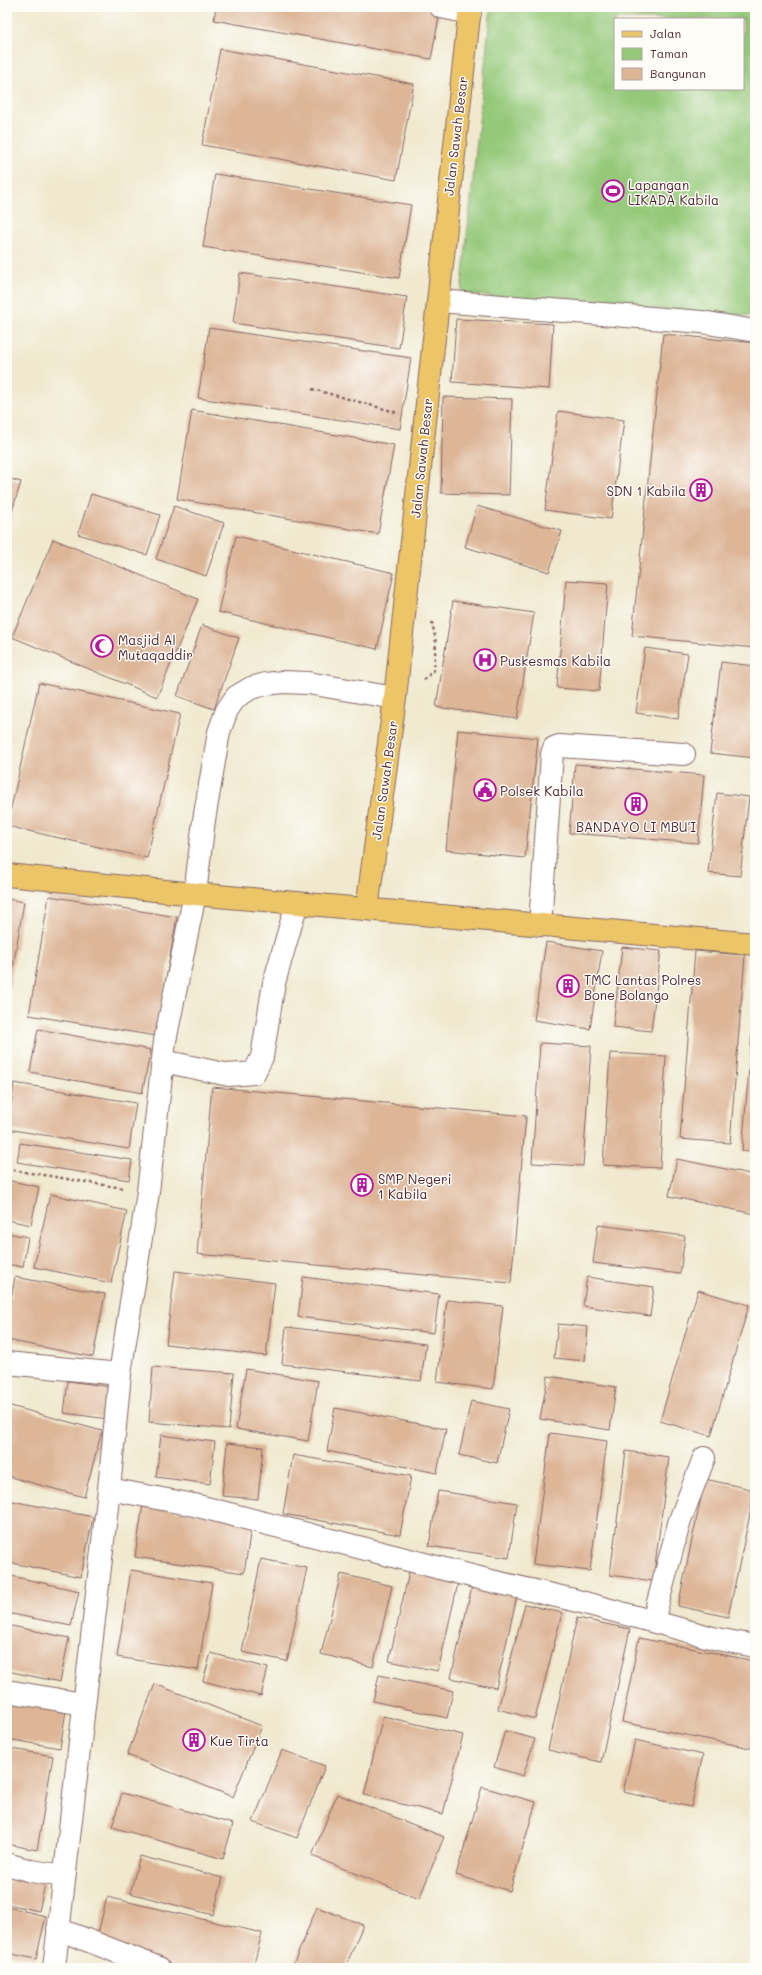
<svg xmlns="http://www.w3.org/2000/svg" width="762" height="1975" font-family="Mali,sans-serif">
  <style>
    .green { fill: #95c97a; stroke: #707452; fill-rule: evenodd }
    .building { fill: #ddb698 }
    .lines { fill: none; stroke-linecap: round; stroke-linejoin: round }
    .minor-casing { stroke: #846664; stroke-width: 24 }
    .major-casing { stroke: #846664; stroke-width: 24 }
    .path { stroke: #846664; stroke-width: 2.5; stroke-dasharray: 3 3; stroke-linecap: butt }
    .minor { stroke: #fff; stroke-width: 22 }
    .major { stroke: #ecc569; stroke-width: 22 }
    .labels { text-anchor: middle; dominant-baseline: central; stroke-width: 3; stroke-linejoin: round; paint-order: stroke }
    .street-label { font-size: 13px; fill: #4a1f2b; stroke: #fdfcf7 }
    .poi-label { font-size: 13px; fill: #4a1f2b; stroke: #fdfcf7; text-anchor: start }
  </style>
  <rect width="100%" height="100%" fill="#fdfcf7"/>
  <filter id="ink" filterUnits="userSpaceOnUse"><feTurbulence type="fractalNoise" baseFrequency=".025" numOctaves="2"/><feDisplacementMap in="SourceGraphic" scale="8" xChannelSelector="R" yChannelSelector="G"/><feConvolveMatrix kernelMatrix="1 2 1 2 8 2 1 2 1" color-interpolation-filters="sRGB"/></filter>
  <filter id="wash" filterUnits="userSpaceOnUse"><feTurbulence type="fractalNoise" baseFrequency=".012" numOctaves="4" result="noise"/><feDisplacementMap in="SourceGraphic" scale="16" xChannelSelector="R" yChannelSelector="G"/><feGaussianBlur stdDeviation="0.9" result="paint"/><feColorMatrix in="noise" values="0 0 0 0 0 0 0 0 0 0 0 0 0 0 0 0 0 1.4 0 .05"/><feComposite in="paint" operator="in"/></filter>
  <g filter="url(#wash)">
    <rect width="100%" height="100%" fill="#f0e9cf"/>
    <path class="green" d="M491,7H755V316L461,294ZM615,19H743V89H615Z"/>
    <g id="blocks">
      <path class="building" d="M216,7H441L431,59L214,20Z
        M220,49L414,84L396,180L202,145Z
        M215,174L411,205L399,278L203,247Z
        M240,273L407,297L399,348L233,323Z
        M456,319L553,324L549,389L452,382Z
        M209,328L411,358L400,429L198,398Z
        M663,334L755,343V648L632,636Z
        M443,397L512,399L509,495L441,493Z
        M192,410L394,445L378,534L177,499Z
        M558,411L624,420L611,519L545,510Z
        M7,478L21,482L7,527Z
        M91,494L160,515L147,555L78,534Z
        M174,506L224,523L206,576L156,559Z
        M477,506L562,531L549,572L465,547Z
        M236,536L394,573L377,649L218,612Z
        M53,539L198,599L157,697L12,637Z
        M566,580L608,583L599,691L557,688Z
        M453,601L534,613L517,719L436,707Z
        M202,625L239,638L214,709L177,696Z
        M645,648L688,654L678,719L636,713Z
        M721,662L755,666V758L710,753Z
        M39,683L180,714L147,858L7,826Z
        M458,730L538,738L525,858L446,850Z
        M575,764L704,775L698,843L569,833Z
        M717,793L749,797L740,876L708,873Z
        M49,896L177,917L156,1036L29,1015Z
        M7,899L24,902L8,997H7Z
        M546,942L602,951L590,1029L534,1020Z
        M622,947L661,951L651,1031L613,1027Z
        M695,951L745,955L730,1143L680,1139Z
        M754,1009H755V1152L742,1151Z
        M38,1029L151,1050L142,1093L30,1072Z
        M540,1043L591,1046L583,1166L532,1163Z
        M610,1053L666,1056L660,1168L603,1165Z
        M14,1083L136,1103L129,1149L7,1129Z
        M212,1087L526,1116L511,1283L197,1254Z
        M20,1143L132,1160L129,1180L17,1162Z
        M677,1159L755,1175V1214L669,1196Z
        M7,1180L39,1187L31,1225L7,1220Z
        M50,1194L127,1211L111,1283L34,1267Z
        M598,1225L685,1236L680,1274L593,1263Z
        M7,1233L28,1237L23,1267L7,1264Z
        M175,1271L275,1283L266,1356L166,1344Z
        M15,1277L105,1294L93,1357L7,1340V1321Z
        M303,1277L439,1294L434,1333L298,1317Z
        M587,1277L654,1287L650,1316L583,1306Z
        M698,1290L749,1305L711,1436L660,1421Z
        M447,1300L503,1306L493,1389L437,1382Z
        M558,1324L588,1327L585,1361L554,1358Z
        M286,1327L426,1344L421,1381L282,1364Z
        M153,1367L234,1373L229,1429L149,1422Z
        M246,1369L318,1381L308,1441L236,1429Z
        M548,1376L616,1387L610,1430L540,1419Z
        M68,1381L112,1387L108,1419L64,1413Z
        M471,1401L509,1409L497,1463L459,1455Z
        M7,1405L102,1431L84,1497L7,1476Z
        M335,1408L446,1429L437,1473L327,1451Z
        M550,1433L607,1441L590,1571L533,1564Z
        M161,1435L215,1442L210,1484L156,1477Z
        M227,1443L263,1447L258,1499L222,1496Z
        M626,1451L669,1457L653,1581L610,1575Z
        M293,1455L411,1476L400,1535L283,1514Z
        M705,1479L755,1490L728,1617L678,1606Z
        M438,1491L517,1503L509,1558L429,1546Z
        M7,1500L93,1517L81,1577L7,1562Z
        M143,1505L252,1522L244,1573L135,1557Z
        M261,1559L307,1568L287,1661L242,1652Z
        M131,1570L212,1583L198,1670L117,1657Z
        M409,1572L458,1583L438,1671L389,1661Z
        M341,1574L392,1586L373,1667L321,1654Z
        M7,1575L79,1591L71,1626L7,1613Z
        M472,1586L517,1596L496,1688L451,1678Z
        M525,1604L562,1613L535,1719L498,1709Z
        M577,1618L630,1629L601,1762L548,1750Z
        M7,1625L69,1638L60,1682L7,1671Z
        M639,1638L755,1661V1749L622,1722Z
        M211,1653L268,1668L261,1696L203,1681Z
        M379,1675L453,1691L447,1718L373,1701Z
        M155,1684L262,1726L233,1797L127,1755Z
        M7,1701L66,1711L60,1748L7,1739Z
        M383,1716L463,1735L443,1814L364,1795Z
        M505,1731L535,1739L523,1776L494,1767Z
        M635,1740L703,1755L691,1807L623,1792Z
        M7,1748L53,1756L37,1850L7,1844Z
        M282,1750L325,1766L297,1838L253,1822Z
        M482,1787L536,1802L510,1891L456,1875Z
        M122,1793L233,1824L223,1859L112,1827Z
        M337,1794L444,1837L419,1899L312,1856Z
        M140,1856L223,1878L213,1915L130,1893Z
        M11,1872L46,1880L39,1911L7,1904V1892Z
        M107,1897L262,1933L253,1968H187L95,1946Z
        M7,1907L46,1916L36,1959L7,1953Z
        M317,1907L363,1925L345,1968H300L293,1965Z"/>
    </g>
  </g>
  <g filter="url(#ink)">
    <use href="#blocks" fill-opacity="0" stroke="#846664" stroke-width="1"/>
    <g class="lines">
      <g class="minor-casing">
        <path id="minor" d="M441,7L470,13
          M439,301L702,322L755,331
          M540,925L552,754L554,748L559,746L684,754
          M163,1061L229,1075L254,1073L262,1057L274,983L297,903
          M7,1363L120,1374
          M109,1489L194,1505L487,1580L574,1600L717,1639L755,1646
          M653,1621L680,1520L704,1458
          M7,1691L83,1704
          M7,1864L31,1871L64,1876
          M58,1929L159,1968
          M54,1968L109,1489L120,1374L148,1192L165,1041L195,894L204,820L219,732L227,710L236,697L251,688L266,684L283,682L308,683L395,698"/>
      </g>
      <g class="major-casing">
        <path id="major" d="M7,875L195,894L755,944
          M367,909L395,698L470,7"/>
      </g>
      <path class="path" d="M312,389L399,413
        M424,680L434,670L436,642L432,622
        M7,1169L122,1188"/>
      <use href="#minor" class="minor"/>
      <use href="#major" class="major"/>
    </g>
  </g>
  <defs>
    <g id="stadium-ring" transform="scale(1.15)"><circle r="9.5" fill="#fdfcf7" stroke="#b5179e" stroke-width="1.5"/><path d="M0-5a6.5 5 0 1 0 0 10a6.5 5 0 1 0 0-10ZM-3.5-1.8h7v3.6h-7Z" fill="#b5179e"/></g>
    <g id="building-ring" transform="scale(1.15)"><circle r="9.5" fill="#fdfcf7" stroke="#b5179e" stroke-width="1.5"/><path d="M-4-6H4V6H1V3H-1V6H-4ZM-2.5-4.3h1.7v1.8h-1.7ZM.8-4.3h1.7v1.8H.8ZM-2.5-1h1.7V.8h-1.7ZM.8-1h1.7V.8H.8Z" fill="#b5179e"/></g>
    <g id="mosque-ring" transform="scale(1.15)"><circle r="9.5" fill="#fdfcf7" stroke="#b5179e" stroke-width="1.5"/><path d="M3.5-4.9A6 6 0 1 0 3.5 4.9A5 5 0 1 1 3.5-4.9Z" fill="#b5179e"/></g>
    <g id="hospital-ring" transform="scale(1.15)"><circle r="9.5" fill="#fdfcf7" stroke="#b5179e" stroke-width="1.5"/><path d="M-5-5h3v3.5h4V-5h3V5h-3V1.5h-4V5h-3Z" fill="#b5179e"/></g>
    <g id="civic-ring" transform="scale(1.15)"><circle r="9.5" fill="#fdfcf7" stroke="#b5179e" stroke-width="1.5"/><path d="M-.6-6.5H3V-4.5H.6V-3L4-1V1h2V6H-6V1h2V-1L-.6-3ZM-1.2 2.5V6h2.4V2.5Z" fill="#b5179e"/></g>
  </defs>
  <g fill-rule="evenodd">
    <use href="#stadium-ring" x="613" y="191"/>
    <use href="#building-ring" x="701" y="490"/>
    <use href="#mosque-ring" x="102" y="646"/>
    <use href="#hospital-ring" x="485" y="660"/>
    <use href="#civic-ring" x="485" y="790"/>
    <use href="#building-ring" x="636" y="804"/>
    <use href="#building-ring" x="568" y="986"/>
    <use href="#building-ring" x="362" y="1185"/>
    <use href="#building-ring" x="194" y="1740"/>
  </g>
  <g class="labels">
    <g class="street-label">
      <text transform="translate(455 136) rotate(-83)">Jalan Sawah Besar</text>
      <text transform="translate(421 458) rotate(-84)">Jalan Sawah Besar</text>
      <text transform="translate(384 780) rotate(-82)">Jalan Sawah Besar</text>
    </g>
    <g class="poi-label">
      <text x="628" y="184">Lapangan<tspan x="628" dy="15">LIKADA Kabila</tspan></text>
      <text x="686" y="490" text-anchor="end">SDN 1 Kabila</text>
      <text x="118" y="639">Masjid Al<tspan x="118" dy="15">Mutaqaddir</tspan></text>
      <text x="500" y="660">Puskesmas Kabila</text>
      <text x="500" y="790">Polsek Kabila</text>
      <text x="636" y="826" text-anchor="middle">BANDAYO LI MBU'I</text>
      <text x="584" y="979">TMC Lantas Polres<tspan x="584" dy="15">Bone Bolango</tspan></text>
      <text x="378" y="1178">SMP Negeri<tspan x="378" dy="15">1 Kabila</tspan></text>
      <text x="210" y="1740">Kue Tirta</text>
    </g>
  </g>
  <rect width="762" height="1975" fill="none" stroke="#fdfcf7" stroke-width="24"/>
  <rect x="614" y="18" width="130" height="72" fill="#fdfcf7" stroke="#b5a4a5"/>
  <rect x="622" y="31" width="20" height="6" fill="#ecc569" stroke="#b5a4a5"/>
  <text x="650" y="38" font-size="12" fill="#4a1f2b">Jalan</text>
  <rect x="622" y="48" width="20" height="12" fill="#95c97a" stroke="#b5a4a5"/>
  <text x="650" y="58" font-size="12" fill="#4a1f2b">Taman</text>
  <rect x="622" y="68" width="20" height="12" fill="#ddb698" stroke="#b5a4a5"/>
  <text x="650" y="78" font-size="12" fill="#4a1f2b">Bangunan</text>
</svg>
